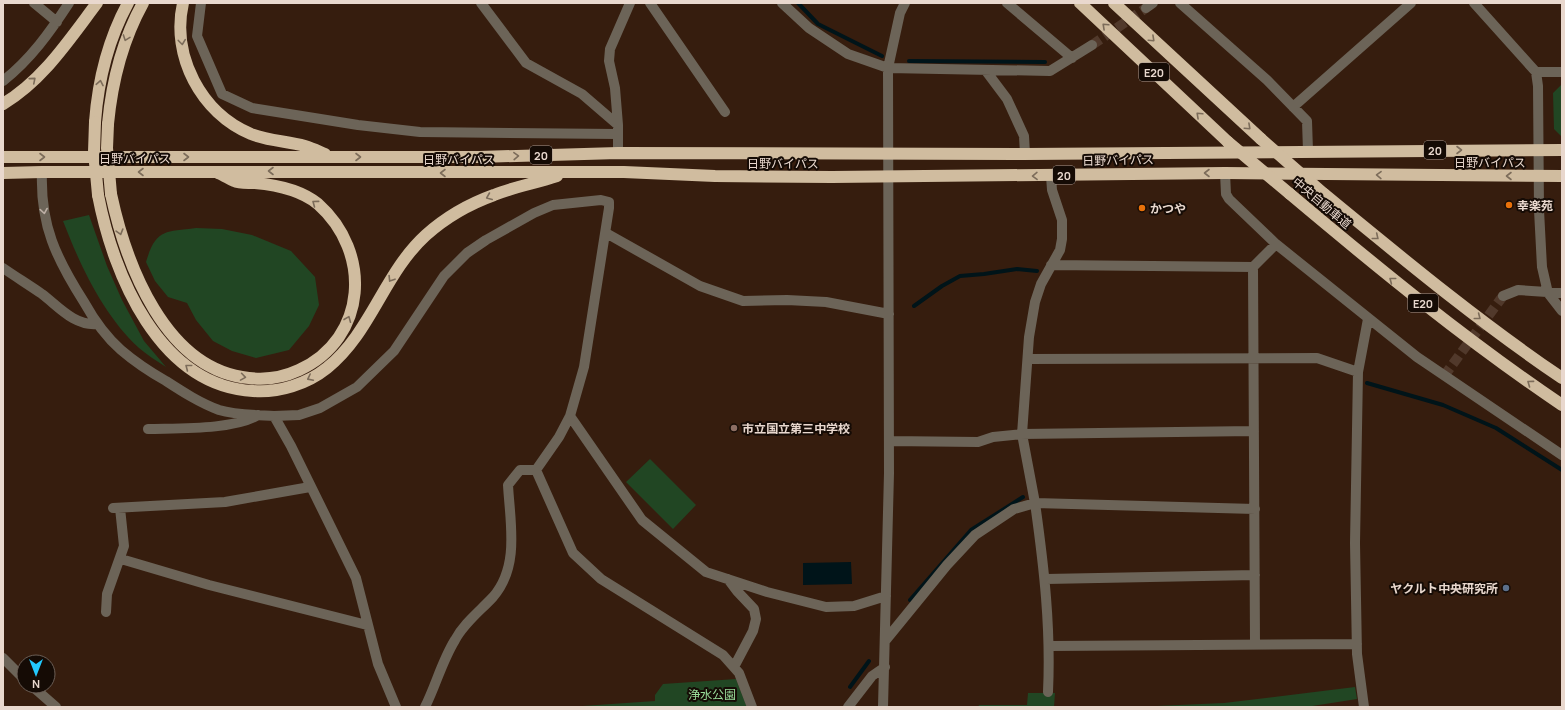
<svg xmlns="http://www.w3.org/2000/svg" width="1565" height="710" font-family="Manrope,'Noto Sans JP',sans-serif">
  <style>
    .green { fill: #214623 }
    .water { fill: #001419 }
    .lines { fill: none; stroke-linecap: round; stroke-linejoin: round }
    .stream { stroke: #001419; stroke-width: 4 }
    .minor-tunnel { stroke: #51392b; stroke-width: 10; stroke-dasharray: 10 5; stroke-linecap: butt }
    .minor { stroke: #6c6458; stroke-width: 10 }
    .highway { stroke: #d0bc9f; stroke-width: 12 }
    .highway-bridge { stroke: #d0bc9f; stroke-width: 12 }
    .oneway { stroke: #7c6c5a }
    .oneway2 { stroke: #bdafa5 }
    .food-dot { fill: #e8710a; stroke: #150b05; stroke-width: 1.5 }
    .education-dot { fill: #8d6e63; stroke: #150b05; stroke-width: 1.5 }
    .service-dot { fill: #5c6f8a; stroke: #150b05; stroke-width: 1.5 }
    .labels { text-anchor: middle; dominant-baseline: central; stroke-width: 4; stroke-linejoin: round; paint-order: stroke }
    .shield { fill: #150b05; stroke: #a99a92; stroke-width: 1 }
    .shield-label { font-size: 11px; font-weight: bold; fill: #e9d8ce }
    .street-label { font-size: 12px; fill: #e9d8ce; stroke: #150b05 }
    .poi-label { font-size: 12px; font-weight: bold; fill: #e9d8ce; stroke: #150b05; text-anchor: start }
    .park-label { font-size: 12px; fill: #99db99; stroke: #150b05 }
  </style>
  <rect width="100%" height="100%" fill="#361d0e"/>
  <path class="green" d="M1562,84V137L1554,129L1553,93Z
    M89,215L107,266L122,300L144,341L166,367C157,361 147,355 139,348C103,315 80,265 63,221Z
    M196,228L222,229L252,235L291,251L315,277L319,305L309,326L289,350L256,358L232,351L213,341L196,320L187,303L168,297L155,281L146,262C156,229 164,232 196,228Z
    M650,459L696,505L673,529L626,482Z
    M736,679L747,707H568L655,701V695L663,684Z
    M1355,687L1357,699L1306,707H1133L1224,703Z
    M1028,693H1055L1054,707H978L979,705H1027Z"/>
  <path class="water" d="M851,562L852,584L803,585V563Z"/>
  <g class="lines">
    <path class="stream" d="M798,3L818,24L882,56
      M909,61L1045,62
      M914,306L942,286L960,276L984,274L1017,269L1037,271
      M1367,383L1443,405L1496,428L1562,470
      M910,600L971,530L1023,497
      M850,687L869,661"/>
    <path class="minor-tunnel" d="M1092,45L1146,8
      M1444,376L1503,296"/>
    <path class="minor" d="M34,3L57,22
      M201,3L197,36L222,94L252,108L358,125L420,132L617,134
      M481,3L526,63L582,94L618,125
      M650,3L725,112
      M782,3L809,28L848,54L888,68L1050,71L1092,45
      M1007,3L1072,58
      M1180,3L1267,80L1307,121L1308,151
      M1474,3L1536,72L1538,86L1539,210L1542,267L1548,293L1562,311
      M1146,8L1153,3
      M986,71L1007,99L1024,136L1025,154
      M1536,72H1562
      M3,81C31,59 50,32 69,3
      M1293,107L1411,3
      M618,153V125L615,88L609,61L610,49L630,3
      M42,172C40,225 56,258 84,302C94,320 105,336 121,350C135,362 150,372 166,381C183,392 200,403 219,410C236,415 256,415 274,416
      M1225,173L1226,194L1229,199L1276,244L1417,357L1562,455
      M606,233L700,286L743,301L787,300L826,302L889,314
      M1051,265L1253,267L1276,244
      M1253,267L1255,643
      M3,268C16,277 29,285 42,294C58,306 74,326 97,324
      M1503,296L1518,290L1562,293
      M1028,359L1317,358L1358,372
      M570,416L559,437L536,470L573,553L601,579L723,655L739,673L752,707
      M148,429C177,428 235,430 258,415
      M889,441L978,442L993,437L1022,434L1254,431
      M113,508L225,502L310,487
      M121,559L209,585L367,625
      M728,579L737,591L754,609L756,619L753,631L734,667
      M1046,579L1255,575
      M106,612L107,594L124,546L120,508
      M885,641L947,565L975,535L1014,509L1035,503L1022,434L1029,337L1035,302L1041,284L1060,250L1062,239V220L1052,190L1051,176
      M1050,646L1357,644
      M3,658L24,679
      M32,686L56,707
      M1048,692C1051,628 1044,567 1035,503L1255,509
      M396,707L378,664L356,578L291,446L274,416L299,415L320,408L357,387L394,351L444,276L467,253L486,240L534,213L553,205L601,200L609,202V208L584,367L570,416L642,520L706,572L767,592L826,607L854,606L886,596
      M425,707C436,685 442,661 455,640C464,623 480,611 493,597C520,566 510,522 508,485L520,470H536
      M848,707L872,676L885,667
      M883,707L889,473L888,68L900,13L905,3
      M1364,707L1357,654L1355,543L1358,372L1368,319"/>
    <path class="highway" d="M183,3C171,56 201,113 251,134C269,141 287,141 305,146C312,148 318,151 325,154
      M1080,3L1228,142
      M1114,3L1261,139
      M3,104C43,80 69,40 97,3
      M95,122C98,81 108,40 128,3
      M108,124C112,81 122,41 143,3
      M3,157H479L618,153L1025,154L1562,150
      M3,173L42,172H624L715,176L832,177L1225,173L1562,176
      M111,194C126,264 165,370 249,378C266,380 284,377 299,370C368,338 372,252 318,204C301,190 277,185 255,183C249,183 240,184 234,181C229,179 224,175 218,173
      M1290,194C1378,268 1467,341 1562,405
      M1324,194C1402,258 1479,322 1562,378
      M98,195C113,274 159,386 253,391C279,393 307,384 327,368C371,333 384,273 426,235C445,218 469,204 494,195C514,187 536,183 557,176"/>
    <path class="highway-bridge" d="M95,122L94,152L98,195
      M108,124L107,148L111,194
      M1261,139L1324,194
      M1228,142L1290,194"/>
  </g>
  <defs><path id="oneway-chevron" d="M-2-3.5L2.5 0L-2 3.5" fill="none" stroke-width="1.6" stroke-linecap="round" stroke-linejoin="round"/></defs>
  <g class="oneway">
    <use href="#oneway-chevron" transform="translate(1105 26) rotate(-137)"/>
    <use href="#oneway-chevron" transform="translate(126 38) rotate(110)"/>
    <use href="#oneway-chevron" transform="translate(1152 39) rotate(43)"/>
    <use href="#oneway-chevron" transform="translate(182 42) rotate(83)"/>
    <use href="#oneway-chevron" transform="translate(33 80) rotate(-41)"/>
    <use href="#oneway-chevron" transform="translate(100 83) rotate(-79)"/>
    <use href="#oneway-chevron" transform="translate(1199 115) rotate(-137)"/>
    <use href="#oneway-chevron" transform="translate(1248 127) rotate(43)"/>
    <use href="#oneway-chevron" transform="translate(1459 150)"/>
    <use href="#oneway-chevron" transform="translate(516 156) rotate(-2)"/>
    <use href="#oneway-chevron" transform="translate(42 157)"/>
    <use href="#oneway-chevron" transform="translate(186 157)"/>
    <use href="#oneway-chevron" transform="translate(358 157)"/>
    <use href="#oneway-chevron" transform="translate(271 171) rotate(180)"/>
    <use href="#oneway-chevron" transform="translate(141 172) rotate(180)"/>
    <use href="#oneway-chevron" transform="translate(443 173) rotate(180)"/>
    <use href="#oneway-chevron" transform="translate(1207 173) rotate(180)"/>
    <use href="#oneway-chevron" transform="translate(1379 175) rotate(-179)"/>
    <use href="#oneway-chevron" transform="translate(1035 176) rotate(179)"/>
    <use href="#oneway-chevron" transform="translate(1509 176) rotate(180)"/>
    <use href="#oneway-chevron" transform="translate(489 197) rotate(157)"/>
    <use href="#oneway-chevron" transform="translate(315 203) rotate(-143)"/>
    <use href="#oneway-chevron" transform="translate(120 232) rotate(74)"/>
    <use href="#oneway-chevron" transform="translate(1376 237) rotate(39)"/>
    <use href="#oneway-chevron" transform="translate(391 279) rotate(122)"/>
    <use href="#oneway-chevron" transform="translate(1392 280) rotate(-142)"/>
    <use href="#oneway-chevron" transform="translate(1478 317) rotate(38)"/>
    <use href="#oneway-chevron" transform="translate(348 319) rotate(-68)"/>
    <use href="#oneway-chevron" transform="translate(188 367) rotate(-142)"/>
    <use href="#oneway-chevron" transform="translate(243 377) rotate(9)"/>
    <use href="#oneway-chevron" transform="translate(310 378) rotate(153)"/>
    <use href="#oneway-chevron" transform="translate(1530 383) rotate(-144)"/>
  </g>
  <use class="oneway2" href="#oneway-chevron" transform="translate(44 211) rotate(81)"/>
  <g class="food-dot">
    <circle cx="1509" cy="205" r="4"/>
    <circle cx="1142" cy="208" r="4"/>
  </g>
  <circle class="education-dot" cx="734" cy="428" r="4"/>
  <circle class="service-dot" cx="1506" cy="588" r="4"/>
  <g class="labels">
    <g class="shield">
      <rect x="1139" y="63" width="30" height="18" rx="3"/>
      <rect x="1424" y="141" width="22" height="18" rx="3"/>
      <rect x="530" y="146" width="22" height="18" rx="3"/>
      <rect x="1053" y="166" width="22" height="18" rx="3"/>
      <rect x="1408" y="294" width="30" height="18" rx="3"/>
    </g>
    <g class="shield-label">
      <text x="1154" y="72">E20</text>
      <text x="1435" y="150">20</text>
      <text x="541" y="155">20</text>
      <text x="1064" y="175">20</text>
      <text x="1423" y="303">E20</text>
    </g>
    <g class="street-label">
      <text x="135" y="158">日野バイパス</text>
      <text x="459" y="159">日野バイパス</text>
      <text transform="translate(1118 160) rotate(-1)">日野バイパス</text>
      <text x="1490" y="162">日野バイパス</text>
      <text x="783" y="163">日野バイパス</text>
      <text transform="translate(1322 203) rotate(40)">中央自動車道</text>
    </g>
    <g class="poi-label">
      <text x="1517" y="205">幸楽苑</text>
      <text x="1150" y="208">かつや</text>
      <text x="742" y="428">市立国立第三中学校</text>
      <text x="1498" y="588" text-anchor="end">ヤクルト中央研究所</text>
    </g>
    <g class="park-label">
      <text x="712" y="694">浄水公園</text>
    </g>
  </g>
  <rect width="1565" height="710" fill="none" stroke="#e9d8ce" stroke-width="8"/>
  <g transform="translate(36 674) rotate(180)"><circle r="19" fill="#150b05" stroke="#6a5d55"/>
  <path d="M0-3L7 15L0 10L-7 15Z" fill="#23c9fe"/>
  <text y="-6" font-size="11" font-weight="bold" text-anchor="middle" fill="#e9d8ce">N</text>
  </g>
</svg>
